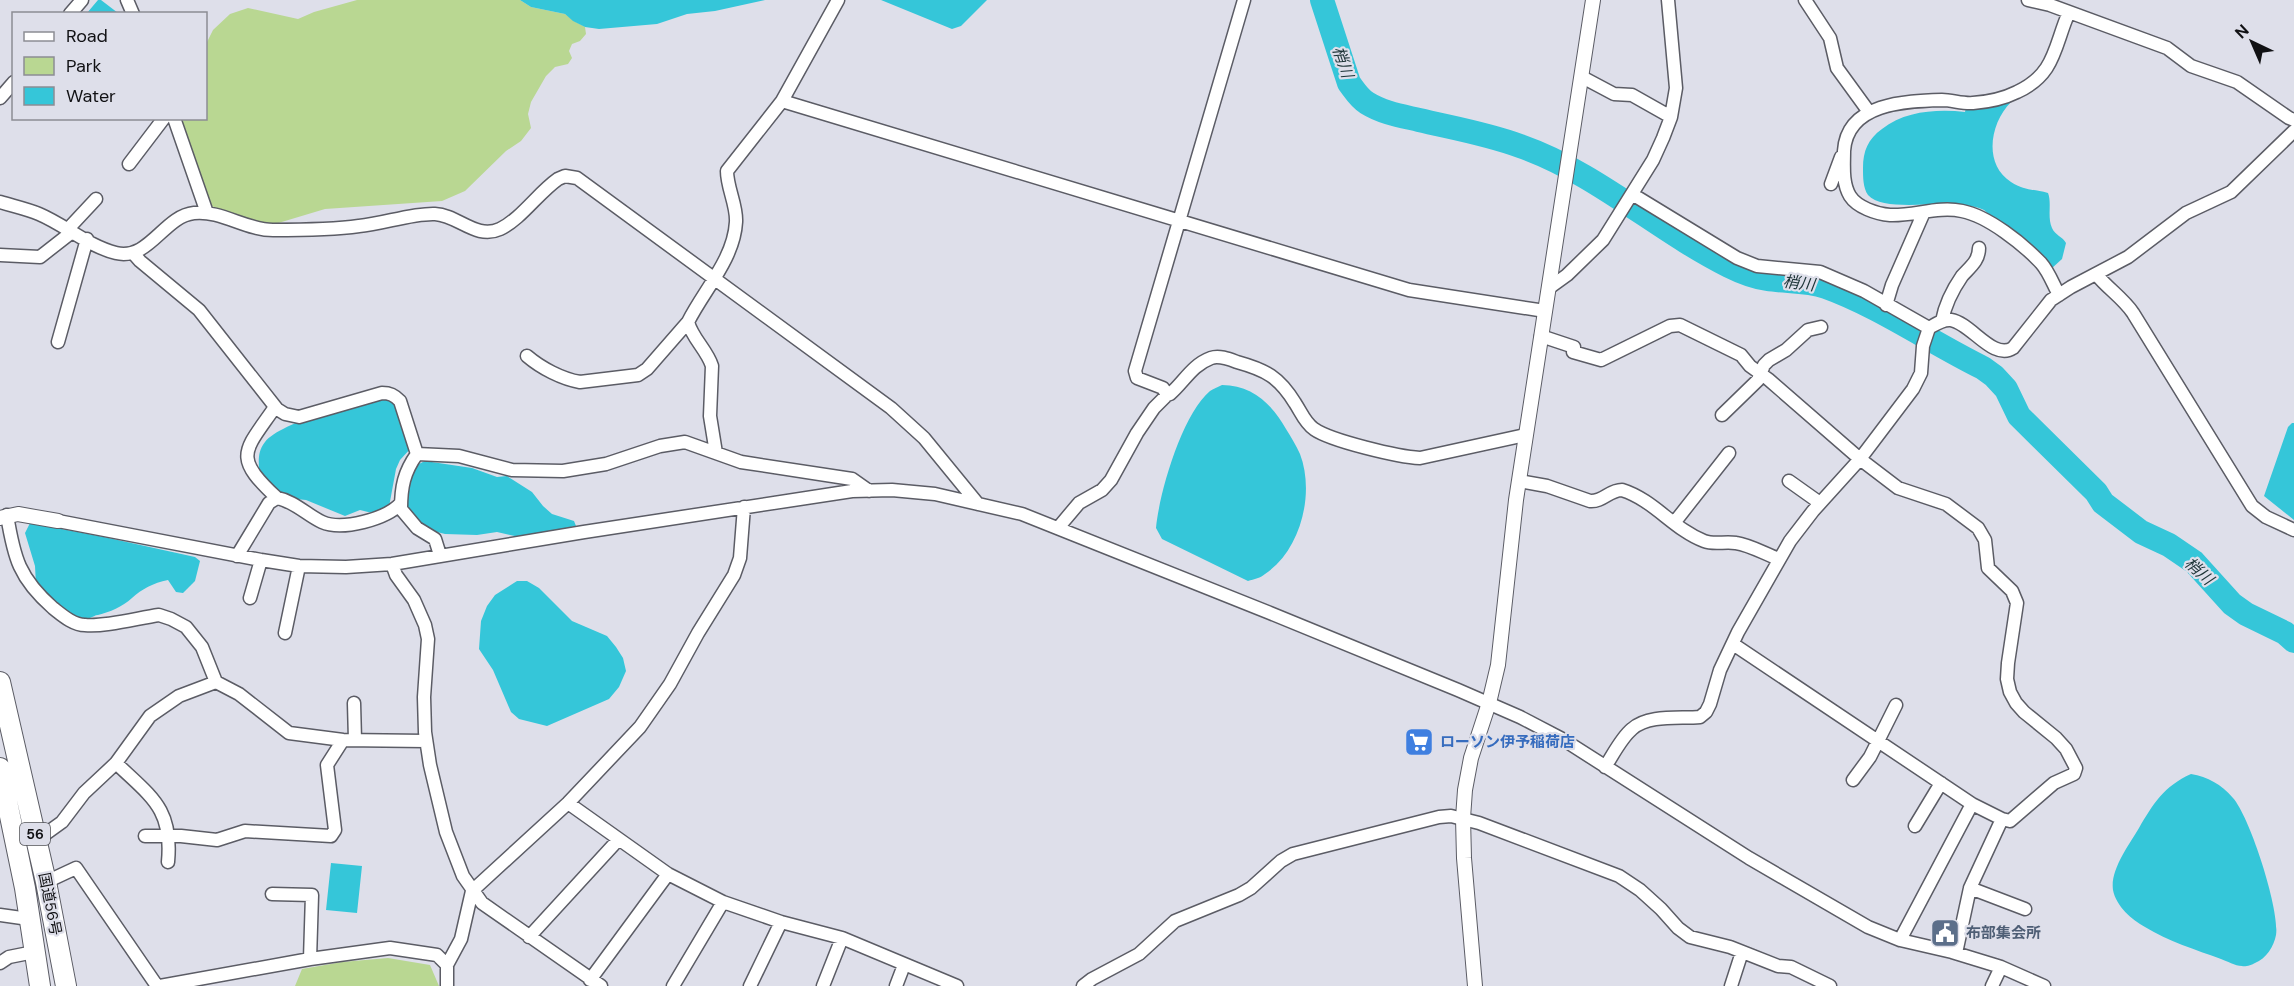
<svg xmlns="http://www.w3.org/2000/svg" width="2294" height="986" font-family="'DM Sans','Noto Sans JP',sans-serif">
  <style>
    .green { fill: #b9d792 }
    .water { fill: #35c6d9 }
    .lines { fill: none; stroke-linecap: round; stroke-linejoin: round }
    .river { stroke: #35c6d9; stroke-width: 24 }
    .minor-casing { stroke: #5b5c65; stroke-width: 15 }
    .tertiary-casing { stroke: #5b5c65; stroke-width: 16 }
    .trunk-casing { stroke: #5b5c65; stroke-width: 22 }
    .minor { stroke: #fff; stroke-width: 12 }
    .tertiary { stroke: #fff; stroke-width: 14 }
    .trunk { stroke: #fff; stroke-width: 20 }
    .labels { text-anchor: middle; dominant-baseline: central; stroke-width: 4.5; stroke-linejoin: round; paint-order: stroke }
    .shield { fill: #dedfea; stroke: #4e4f54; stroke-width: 1.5 }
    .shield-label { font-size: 14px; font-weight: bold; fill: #111114 }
    .shop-label { font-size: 15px; font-weight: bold; fill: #366cbe; stroke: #dedfea; text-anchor: start }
    .street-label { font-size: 15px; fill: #111114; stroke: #dedfea }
    .service-label { font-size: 15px; font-weight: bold; fill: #4e5e75; stroke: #dedfea; text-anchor: start }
    .water-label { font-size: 16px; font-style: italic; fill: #1b3235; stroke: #dedfea }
  </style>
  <rect width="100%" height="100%" fill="#dedfea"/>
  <path class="green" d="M357,0H520L531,7L565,14L574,21L585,27L586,34L580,41L572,44L569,51L572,58L568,64L555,67L546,76L531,102L528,114L531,128L521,141L506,151L465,191L442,201L325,209L275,224L255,223L231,215L205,203L171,119L206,118V44L213,30L230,14L248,8L298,19L314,12Z
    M388,958L430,965L439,986H295L302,969L342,962Z"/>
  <path class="water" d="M98,0H101L118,13H87Z
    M520,0H765L715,11L687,14L657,24L599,29L585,27L573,21L565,14L531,7Z
    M881,0H987L961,26L952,29Z
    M2011,100V102C1990,123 1983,164 2011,182C2025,191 2034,189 2048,193C2052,203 2047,217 2052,228C2055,235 2063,237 2066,243L2062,259L2051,269L1984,210C1952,196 1885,215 1868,195C1863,188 1863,177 1863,168C1863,151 1868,139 1882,129C1905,111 1937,109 1965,112L1966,107Z
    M1222,385C1252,385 1272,404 1286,429C1291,437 1296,445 1300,454C1315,493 1301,550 1265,574C1261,578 1254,579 1248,581L1162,539L1156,528C1159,494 1182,414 1210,391C1213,389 1218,387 1222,385Z
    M387,399L397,404L411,448L400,460L396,469L389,507L376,514L360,510L345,516L306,500L296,499L278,492L259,473C259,462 257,452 265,442C282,421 360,402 387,399Z
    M2292,423H2294V520L2264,496L2288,427Z
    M425,461L472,468L497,477L507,476L532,492L543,506L552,514L574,521L576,526L519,537L497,532L477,535L445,534L429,530L421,526L408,511C407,493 404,469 425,461Z
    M30,523L104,537L195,557L200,561L195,581L183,593L176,592L168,580C153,583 142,589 132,598C122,607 110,612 98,615C95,615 93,617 90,618C69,624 49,597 36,585L35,566L25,533Z
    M517,581H527L539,588L572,621L607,636L616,647L623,658L626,671L619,687L609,699L547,726L519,719L511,712L493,670L479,649L481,621L487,606L495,595Z
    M2191,774C2208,777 2221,784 2233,798C2250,817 2280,910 2276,935C2274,946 2266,959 2255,963C2252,965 2245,967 2242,966C2235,966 2227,961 2221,959C2196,950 2168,941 2145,927C2132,920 2116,906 2113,890C2110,870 2129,845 2139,828C2153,804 2164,786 2191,774Z
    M331,863L362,866L357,913L326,910Z"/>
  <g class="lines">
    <path class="river" d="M1322,0L1349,83C1355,91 1359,98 1367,103C1383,113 1402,116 1419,120C1453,128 1488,134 1520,146C1597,173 1657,230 1729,266C1741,272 1754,277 1767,279C1787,282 1807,280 1826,287C1879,306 1932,343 1983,368L1994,376L2006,389L2019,416L2096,492L2103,503L2141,532L2169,545L2194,562L2232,604L2246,614L2285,633L2294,641"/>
    <g class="minor-casing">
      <path id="minor" d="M127,0L133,14
        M1244,0L1135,371L1137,378L1163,388L1167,395L1170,394C1184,382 1192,365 1211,358C1219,355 1229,359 1237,362C1266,370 1279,377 1295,403C1301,412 1305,423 1314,429C1331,441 1399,457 1420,458L1525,435
        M1805,0L1830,38L1837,68L1869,112
        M2028,0L2050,5L2167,48L2191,66L2237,82L2289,118L2294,120
        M70,14L82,0
        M1582,77L1614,94L1632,95L1671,117
        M0,98L14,82
        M782,101L1409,290L1545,311
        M174,118L207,213
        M129,164L164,118
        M1831,184L1841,157
        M1632,194L1737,258L1757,266L1820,272L1864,291L1929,328
        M0,202C13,206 27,209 39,214C65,225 88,246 116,253C149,261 164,216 194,213C221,210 246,230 273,230C302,230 331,230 359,226C383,224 412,213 435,214C458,215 476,240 500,229C521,219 538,193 558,179L565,176L577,178L891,408L924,438L978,504
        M68,229L96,199
        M133,253L140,261L199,310L277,409L285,414L299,417L382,393C390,393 394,395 400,401L417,454
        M0,255L40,257L72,232
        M2096,274C2107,288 2123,298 2133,313L2252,506L2266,517L2294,530
        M1549,288L1567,275L1603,240L1653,160L1663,138L1671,117L1676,88L1668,0
        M2059,295C2053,284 2049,272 2041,263C2023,244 1988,216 1962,211C1938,206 1914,216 1890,215C1876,214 1857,207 1850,196C1842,183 1844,165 1844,151C1847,103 1905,101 1942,100C1952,100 1963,104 1973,103C1987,102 2005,98 2017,92C2056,74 2054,46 2069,12
        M1886,305L1892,285L1924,212
        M1942,321C1945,305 1953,289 1962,276C1970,267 1979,261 1979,248
        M1541,336L1574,347L1573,352L1601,360L1670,326L1680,325L1741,355L1750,366L1768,379L1860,459L1898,488L1946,504L1978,528L1985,540L1988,568L2012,591L2017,603L2008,663L2007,679L2010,692L2016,703L2024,712L2056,738L2066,749L2076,768L2074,774L2054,783L2010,821L2002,819L1972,804
        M58,342L87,239
        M527,356C541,368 562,379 580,382L638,375L647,369L688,322
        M275,407C244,452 232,456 277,498
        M1722,415L1758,380L1764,365L1769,360L1786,350L1808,330L1821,327
        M716,453L710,416L712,366C707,350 692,338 688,322C704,290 734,259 736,222C737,205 727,188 727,171L782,101L838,0
        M1519,481L1547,486L1590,501C1603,502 1609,490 1622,490C1654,500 1673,529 1704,541C1714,545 1725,541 1736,543C1750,545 1765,554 1779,559
        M1789,481L1820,503
        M7,515C14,558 19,578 53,608C62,615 73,625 85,625C105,627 138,618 159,615L171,619L186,627L202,647L216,682L239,694L289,733L343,740L426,741
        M58,521L261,560L299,566L346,567L392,564L584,532L852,491L892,490L935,494L1022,514L1270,613L1458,690L1520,717L1564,740L1749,858L1868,927L1900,940L1952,952L2001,967L2044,986
        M1674,523L1729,453
        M1058,528L1079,503L1102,490L1111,480L1137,433L1154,408L1167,395
        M440,555L435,539L417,528L401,509C401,487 404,472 417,454L459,456L512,470L563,471L606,464L660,446L685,442L741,462L852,479L869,491
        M237,556L269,503L277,498C294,501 307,515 322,522C342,531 387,519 401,503
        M392,564L396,575L414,600L425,625L428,639L424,697L425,732L430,765L446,832L463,876L482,903L601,986
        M250,598L261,560
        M285,633L299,566
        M1733,644L1972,804L1900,940
        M354,703L355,740
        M116,763C151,797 173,808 168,862
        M1605,767C1613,755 1621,738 1632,729C1649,714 1680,719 1700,717L1706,712L1710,704L1720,670L1738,632L1790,541L1813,511L1860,459L1913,389L1921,373L1923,346L1929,328C1936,324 1943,319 1951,320C1971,323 1993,361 2013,348L2051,300L2071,287L2128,257L2186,213L2231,192L2294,131
        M1853,780L1870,757L1896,705
        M568,803L668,874L723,902L781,922L842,938L957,986
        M1915,826L1941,783
        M145,836H181L217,840L245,831L331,836L335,830L327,765L343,740
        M37,840L62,822L84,793L116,763L150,716L179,696L216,682
        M46,882L76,868L157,986
        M1970,888L2025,909
        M272,894L312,895L310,959
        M0,915L29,919
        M529,937L618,840
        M1956,953L1970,888L2002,819
        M0,963L9,957L34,952
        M590,980L668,874
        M160,986L310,959L390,948L437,955L447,965
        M447,986V965L461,939L472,891L568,803L640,727L670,684L698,633L734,575L740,558L744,507
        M673,986L723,902
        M750,986L781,922
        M823,986L842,938
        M896,986L904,965
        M1083,986L1092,979L1139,954L1175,921L1239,895L1251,888L1281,861L1293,854L1439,817L1451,816L1479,823L1619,876L1640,890L1661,909L1678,928L1690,937L1730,947L1778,966L1791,967L1830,986
        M1731,986L1742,952
        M1992,986L2001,967"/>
    </g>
    <g class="tertiary-casing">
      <path id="tertiary" d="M0,518L18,514L58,521
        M1475,986L1464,858L1463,818L1465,790L1471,758L1489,703L1498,665L1516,500L1593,0"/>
    </g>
    <g class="trunk-casing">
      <path id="trunk" d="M0,682L46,882L66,986
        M0,768L25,888L40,986"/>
    </g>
    <use href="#minor" class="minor"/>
    <use href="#tertiary" class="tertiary"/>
    <use href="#trunk" class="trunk"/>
  </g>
  <defs>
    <g id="supermarket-square" transform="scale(1.5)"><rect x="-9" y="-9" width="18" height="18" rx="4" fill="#3f7fe0" stroke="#dedfea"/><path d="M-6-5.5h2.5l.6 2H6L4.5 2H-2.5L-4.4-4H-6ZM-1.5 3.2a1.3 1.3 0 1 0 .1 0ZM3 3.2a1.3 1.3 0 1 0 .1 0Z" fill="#fff"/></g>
    <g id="civic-square" transform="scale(1.5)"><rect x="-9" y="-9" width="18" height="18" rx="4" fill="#5c6f8a" stroke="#dedfea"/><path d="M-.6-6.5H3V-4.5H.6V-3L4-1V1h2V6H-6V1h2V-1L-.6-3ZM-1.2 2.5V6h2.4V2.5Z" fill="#fff"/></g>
  </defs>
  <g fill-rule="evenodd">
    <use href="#supermarket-square" x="1419" y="742"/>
    <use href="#civic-square" x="1945" y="933"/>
  </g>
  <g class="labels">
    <rect class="shield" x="20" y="823" width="30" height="22" rx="4.5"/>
    <g class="shield-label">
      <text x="35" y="834">56</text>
    </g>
    <g class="shop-label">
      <text x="1440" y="742">ローソン伊予稲荷店</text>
    </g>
    <g class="street-label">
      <text transform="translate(50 904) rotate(79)">国道56号</text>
    </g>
    <g class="service-label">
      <text x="1966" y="933">布部集会所</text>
    </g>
    <g class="water-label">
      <text transform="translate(1343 62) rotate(71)">梢川</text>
      <text transform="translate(1799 283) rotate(7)">梢川</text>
      <text transform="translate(2199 571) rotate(42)">梢川</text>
    </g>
  </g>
  <rect x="12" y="12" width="195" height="108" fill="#dedfea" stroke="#8c8d94" stroke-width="1.5"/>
  <rect x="24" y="32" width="30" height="9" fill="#ffffff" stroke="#8c8d94" stroke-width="1.5"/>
  <text x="66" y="42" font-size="18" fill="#111114">Road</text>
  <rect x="24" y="57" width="30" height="18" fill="#b9d792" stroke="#8c8d94" stroke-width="1.5"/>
  <text x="66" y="72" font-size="18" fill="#111114">Park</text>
  <rect x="24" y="87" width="30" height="18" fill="#35c6d9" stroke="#8c8d94" stroke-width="1.5"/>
  <text x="66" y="102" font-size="18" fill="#111114">Water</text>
  <g transform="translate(2252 42) rotate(316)" stroke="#dedfea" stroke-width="4.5" paint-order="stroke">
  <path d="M0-4.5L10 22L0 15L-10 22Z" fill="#111114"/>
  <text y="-9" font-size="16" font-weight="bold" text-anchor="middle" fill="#111114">N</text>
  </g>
</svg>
